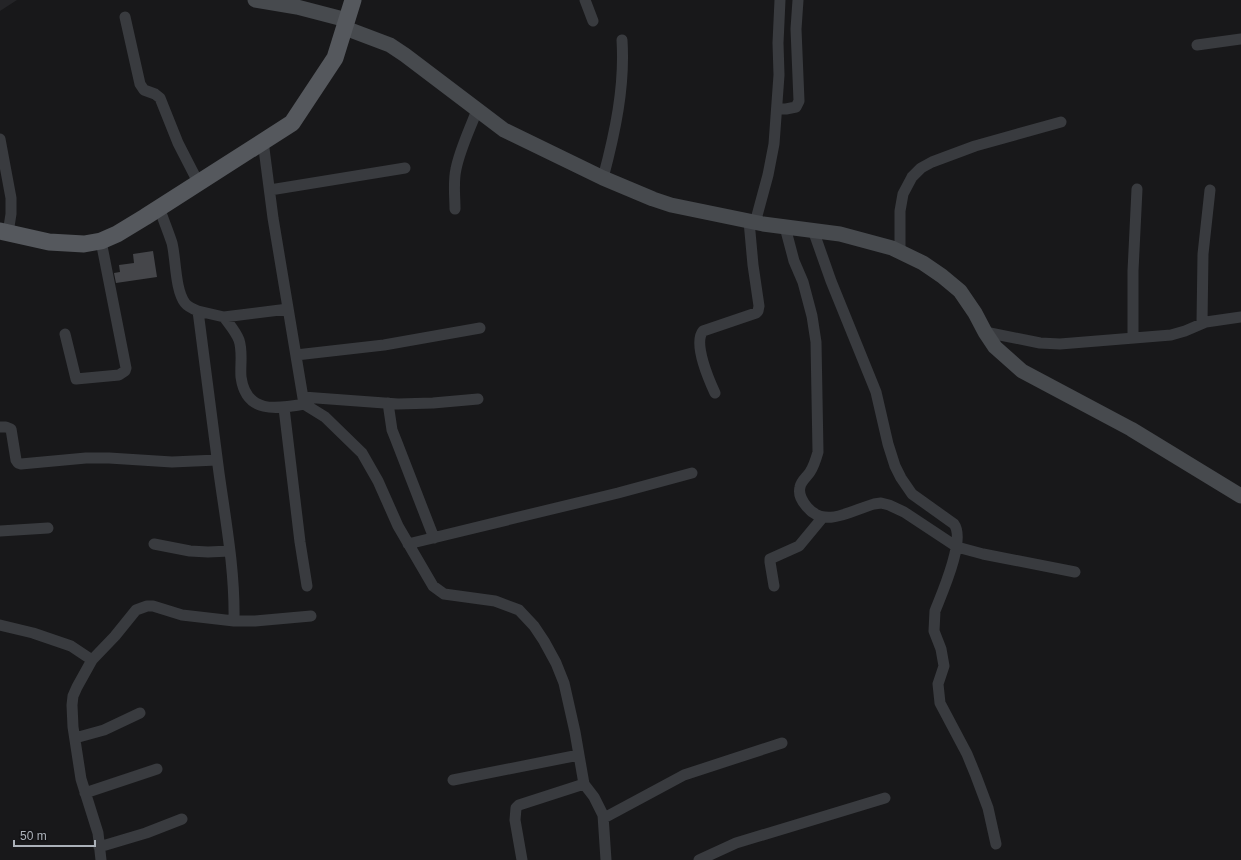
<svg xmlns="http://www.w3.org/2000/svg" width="1241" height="860" font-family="Helvetica,sans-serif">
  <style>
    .built { fill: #242427 }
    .building { fill: #45464a }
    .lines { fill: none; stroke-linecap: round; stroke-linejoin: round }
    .street { stroke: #393b3f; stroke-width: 11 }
    .secondary { stroke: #474a4e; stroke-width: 15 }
    .primary { stroke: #55585d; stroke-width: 17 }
  </style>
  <rect width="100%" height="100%" fill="#18181a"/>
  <path class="built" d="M0,0H17L0,11Z"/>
  <path class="building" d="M153,251L157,277L116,283L114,273L120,272L119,265L134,263L133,254Z"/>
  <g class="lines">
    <path class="street" d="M585,0L593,21
      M125,17L140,84L144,90L155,94L160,98L178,143L198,182
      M1197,45L1241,39
      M777,109H786L796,107L799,101L796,29L798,0
      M0,139L11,198V214L8,233
      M603,178C615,133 625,87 622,40
      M270,190L405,168
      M159,207C163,219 168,231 172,243C176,259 175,290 185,303C188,307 193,309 198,311C205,365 212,419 219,473C226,523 235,571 234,621
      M455,209C455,196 453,182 456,169C460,149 470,129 477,110
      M755,223L768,175L774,144L779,75L778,43L780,0
      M785,227L794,261L803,282L812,316L816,342L818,452C816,459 814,466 810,472C807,477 801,481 800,487C798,495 802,501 807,507C825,529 852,510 874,504L881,503L889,505L904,512L957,547L983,554L1075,572
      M813,230L831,281L876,392L888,444L895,466L901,478L912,494L954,524C966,540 942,593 935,611L934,631L941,649L944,666L938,684L940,703L967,754L976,776L988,808L996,844
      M900,251V211L903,194L912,177L921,168L932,162L975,146L1061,122
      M198,311L224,317L288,309
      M224,317C229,324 236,332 239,340C243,352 240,365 241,377C246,414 276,409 304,404L273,218L263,141
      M1202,323L1203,254L1210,190
      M985,332L1040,343L1060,344L1171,335L1185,331L1206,322L1241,317
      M65,334L76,379L119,375L125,371L126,368L101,241
      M1133,338V271L1137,189
      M296,355L384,345L480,328
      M715,393C709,380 693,343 703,331L756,313L758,311L759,306L753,265L749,221
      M303,397L398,404L433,403L478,399
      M388,403L392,430L396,440L434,538
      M304,404L325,417L362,453L378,481L398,526L433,586L444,594L495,601L519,610L534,626L544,641L556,663L564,683L575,732L584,784L594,797L603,815L606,860
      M284,408L300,542L307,586
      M0,427H6L11,429L16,460L18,463L21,464L86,458H109L172,462L217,460
      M0,531L48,528
      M154,544L190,551L208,552L230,551
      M408,544L618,493L692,473
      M774,586L770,562V559L799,546L823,517
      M0,625L33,633L71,646L92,660
      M75,738L104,730L140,713
      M453,780L579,755
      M85,793L157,769
      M604,818L684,775L782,743
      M99,847L146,833L182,819
      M101,860L98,833L81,779L73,727L72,705L73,696L77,687L92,660L115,636L136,610L147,606H153L182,615L234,621H255L311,616
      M522,860L515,820L516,808L519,805L584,784
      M699,860L736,843L885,798"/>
    <path class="secondary" d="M255,0L297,7L347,20
      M345,28L390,45L405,55L504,130L603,178L653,199L671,205L763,224L840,234L892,248L923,263L942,276L960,291L975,313L985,332L995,347L1022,371L1131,429L1241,496"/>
    <path class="primary" d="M0,231L49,242L84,244L101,241L117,234L145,217L292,123L335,58L353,0"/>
  </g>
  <path d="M14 840v6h81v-6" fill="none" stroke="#abb1b9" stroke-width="2"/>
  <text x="20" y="840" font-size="12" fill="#abb1b9" stroke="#131315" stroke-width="3" paint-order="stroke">50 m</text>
</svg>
